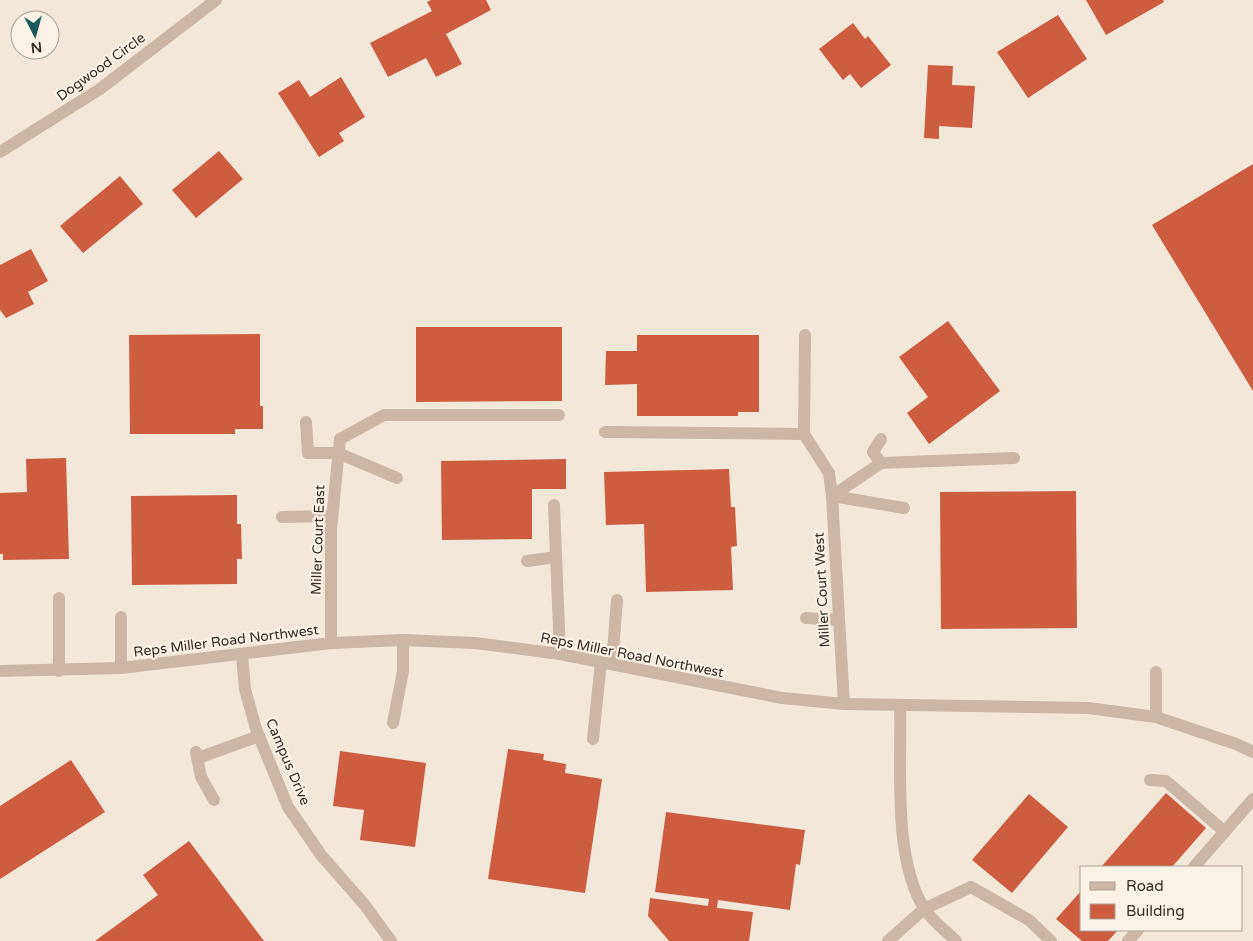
<svg xmlns="http://www.w3.org/2000/svg" width="1253" height="941" font-family="'Varela Round',sans-serif">
  <style>
    .building { fill: #cc5d3f }
    .lines { fill: none; stroke-linecap: round; stroke-linejoin: round }
    .service { stroke: #ccb6a5; stroke-width: 12 }
    .minor { stroke: #ccb6a5; stroke-width: 12 }
    .labels { text-anchor: middle; dominant-baseline: central; stroke-width: 4.5; stroke-linejoin: round; paint-order: stroke }
    .street-label { font-size: 14px; fill: #372c27; stroke: #faf1e7 }
  </style>
  <rect width="100%" height="100%" fill="#f3e7da"/>
  <path class="building" d="M431,0H486L491,10L446,34L462,64L436,77L426,58L388,77L370,43L432,11L427,2Z
    M1086,0H1163L1164,2L1106,35Z
    M1058,15L1087,59L1028,98L997,52Z
    M853,23L865,39L868,36L891,65L861,88L850,74L843,80L819,49Z
    M928,65L953,66L952,85L975,86L972,128L939,126V139L924,138Z
    M341,77L365,117L339,133L344,141L319,157L278,93L299,80L310,97Z
    M219,151L243,179L196,218L172,190Z
    M1253,164V391L1152,225Z
    M120,176L143,204L83,253L60,226Z
    M31,249L48,281L28,292L34,304L6,318L0,310V265Z
    M948,321L1000,391L929,444L907,413L928,397L899,357Z
    M416,327H562V401L416,402Z
    M260,334V406H263V429H235V434H130L129,335Z
    M637,335H759V412H738V416H637V384L605,385L606,351H637Z
    M66,458L69,559L3,560V554H0V493L27,492L26,459Z
    M566,459V489H532V539L442,540L441,461Z
    M729,469L731,507H735L737,546L731,547L733,590L646,592L644,524L606,525L604,472Z
    M1076,491L1077,628L941,629L940,492Z
    M237,495V524H241L242,559H237V584L132,585L131,496Z
    M508,749L544,754L543,760L566,764L565,773L602,779L585,893L488,879Z
    M340,751L426,763L415,847L360,840L364,810L333,806Z
    M71,760L105,812L0,879V806Z
    M1166,793L1206,828L1172,867H1101Z
    M1029,794L1068,827L1012,893L972,860Z
    M666,812L805,830L800,865L796,864L790,910L718,900L717,908L753,912L749,941H669L648,916L650,898L708,906L709,899L655,892Z
    M189,841L264,941H95L158,895L143,875Z
    M1082,890V930H1118L1108,941H1082L1056,919Z"/>
  <g class="lines">
    <path class="service" d="M805,335L804,434L829,473
      M306,422L308,453H338L397,478
      M605,432L804,434
      M340,439L384,415H559
      M881,439L873,452L881,463
      M832,496L881,463L1014,458
      M832,496L904,508
      M554,505L560,654
      M282,517L332,516
      M527,561L556,557
      M59,598V671
      M121,617V668
      M806,618L838,620
      M612,664L617,600
      M1156,672V717
      M900,705C902,766 892,856 924,908C931,920 946,931 956,941
      M393,723L403,671V640
      M593,739L601,662
      M196,752L201,777L214,800
      M198,758L259,736
      M1150,780L1166,781L1225,832
      M1194,867L1253,799
      M888,941L924,909L971,887L1029,920L1051,941
      M1128,941L1138,930"/>
    <path class="minor" d="M0,152L100,89L216,0
      M829,473L832,496L844,704
      M331,643V530L340,439
      M242,655L245,689L256,729L288,807L321,855L364,904L391,941
      M0,671L121,668L331,643L403,640L475,643L560,654L782,698L844,704L1088,708L1156,717L1236,744L1253,752"/>
  </g>
  <g class="labels">
    <g class="street-label">
      <text transform="translate(101 67) rotate(-36)">Dogwood Circle</text>
      <text transform="translate(318 540) rotate(-88)">Miller Court East</text>
      <text transform="translate(822 590) rotate(-93)">Miller Court West</text>
      <text transform="translate(226 641) rotate(-7)">Reps Miller Road Northwest</text>
      <text transform="translate(632 655) rotate(11)">Reps Miller Road Northwest</text>
      <text transform="translate(288 762) rotate(67)">Campus Drive</text>
    </g>
  </g>
  <rect x="1080" y="866" width="162" height="65" fill="#faf1e7" stroke="#aca29a"/>
  <rect x="1090" y="882" width="25" height="8" fill="#ccb6a5" stroke="#aca29a"/>
  <text x="1126" y="891" font-size="15" fill="#372c27">Road</text>
  <rect x="1090" y="904" width="25" height="15" fill="#cc5d3f" stroke="#aca29a"/>
  <text x="1126" y="916" font-size="15" fill="#372c27">Building</text>
  <g transform="translate(35 35) rotate(174)"><circle r="24" fill="#faf1e7" stroke="#aca29a"/>
  <path d="M0-4L9 19L0 12L-9 19Z" fill="#1a585b"/>
  <text y="-8" font-size="14" font-weight="bold" text-anchor="middle" fill="#372c27">N</text>
  </g>
</svg>
